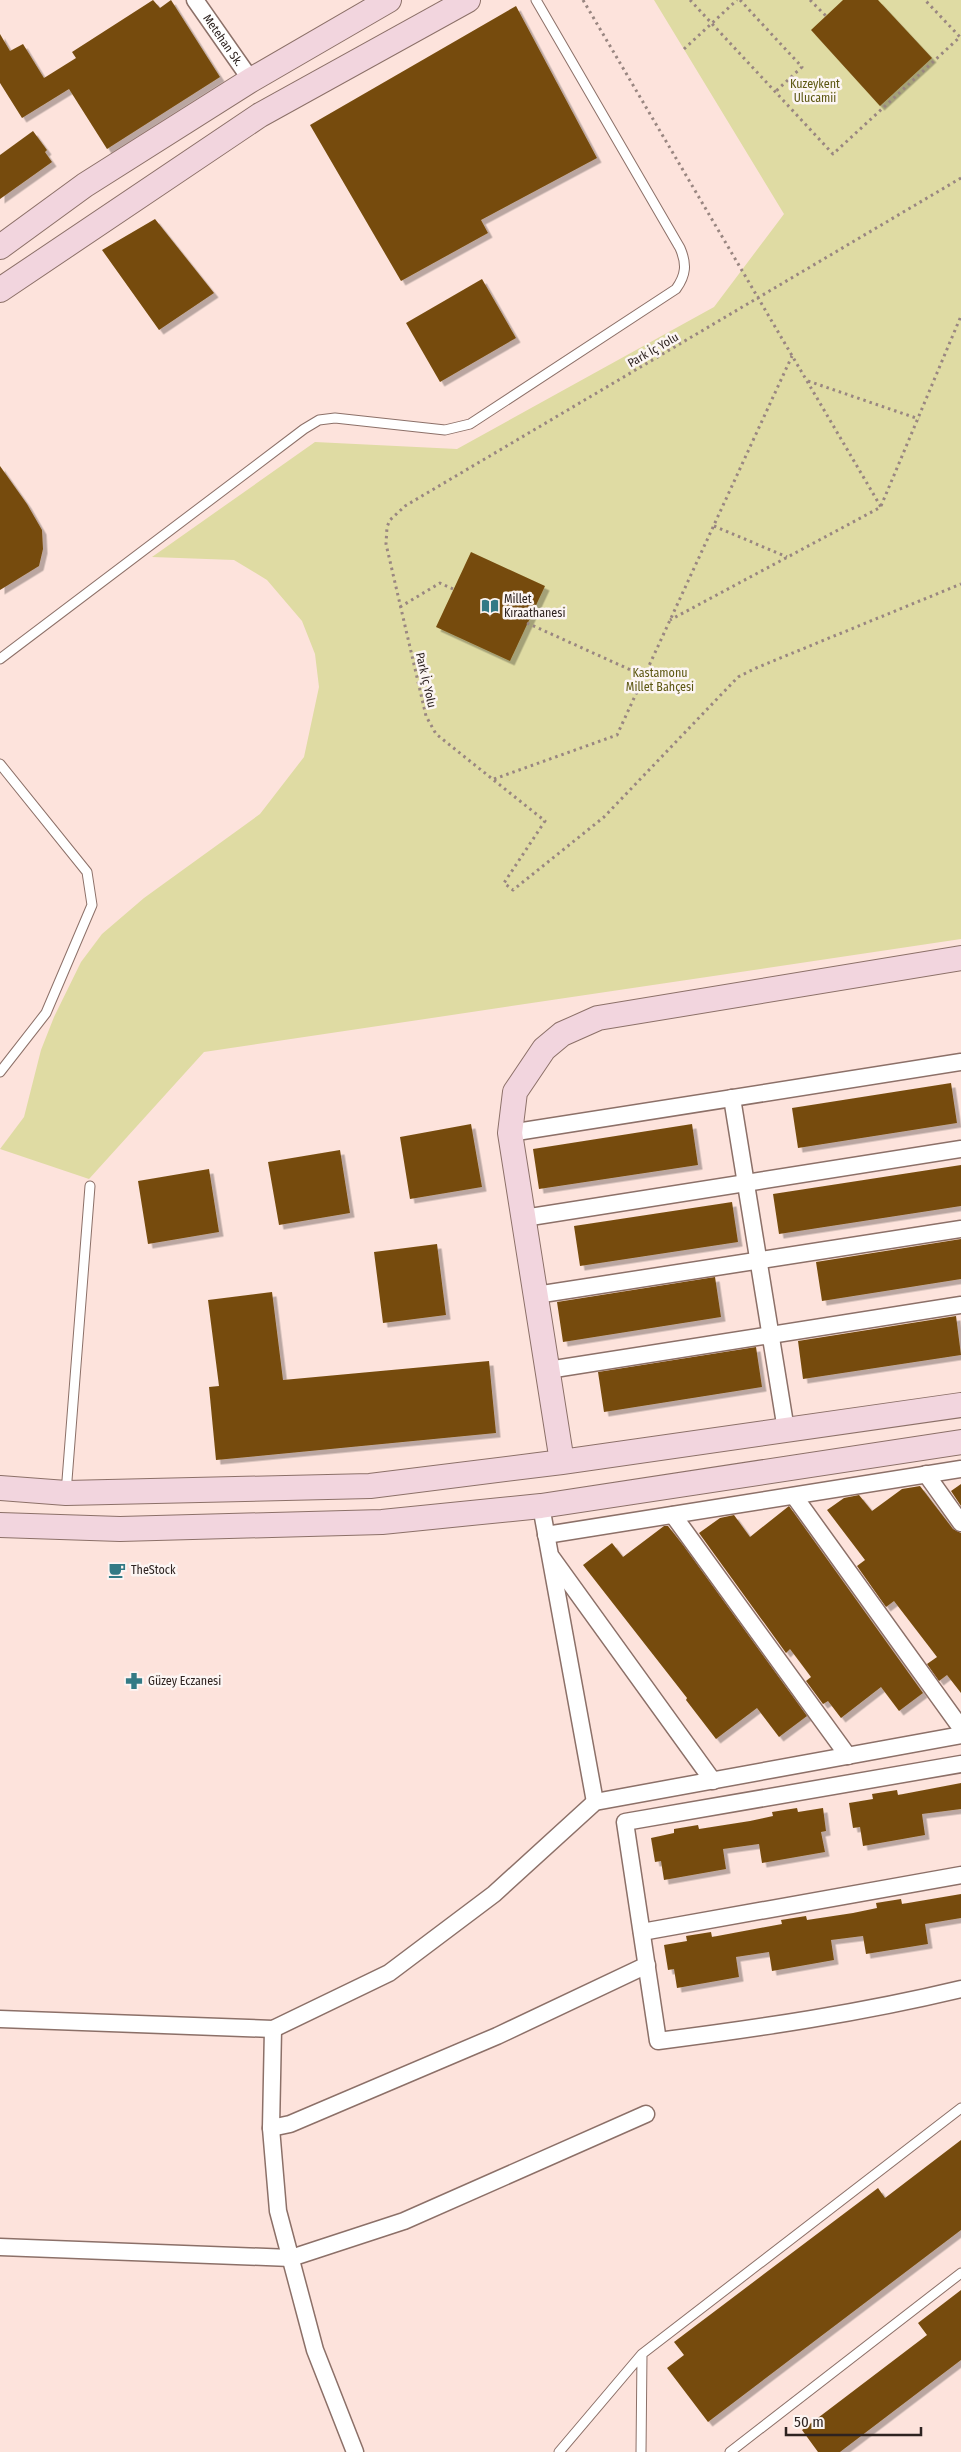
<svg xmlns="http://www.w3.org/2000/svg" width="961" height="2452" font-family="'Fira Sans Condensed',sans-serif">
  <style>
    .green { fill: #dfdba3 }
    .building { fill: #764c0d; filter: url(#shadow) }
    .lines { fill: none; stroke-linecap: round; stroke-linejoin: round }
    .lane-casing { stroke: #8c7068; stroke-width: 11 }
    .street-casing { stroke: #8c7068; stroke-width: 19 }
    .secondary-casing { stroke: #8c7068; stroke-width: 26 }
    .path { stroke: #998681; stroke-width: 3; stroke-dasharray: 2.5 4; stroke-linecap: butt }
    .lane { stroke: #fff; stroke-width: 9 }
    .street { stroke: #fff; stroke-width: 16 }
    .secondary { stroke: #f2d5de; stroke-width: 24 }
    .labels { text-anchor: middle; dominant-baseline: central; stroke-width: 5; stroke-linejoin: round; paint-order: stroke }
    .street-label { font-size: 12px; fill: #2e2320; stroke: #fcf5f3 }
    .park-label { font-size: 12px; fill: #5c5711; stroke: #fcf5f3 }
    .poi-label { font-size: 12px; fill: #2e2320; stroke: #fcf5f3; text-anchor: start }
  </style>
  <defs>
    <filter id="shadow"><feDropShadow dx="4.5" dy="4.5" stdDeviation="0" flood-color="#0004"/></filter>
  </defs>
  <rect width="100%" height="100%" fill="#fde3dc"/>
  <path class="green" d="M654,0H961V939L204,1052L89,1179L0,1149L24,1117L41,1050L54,1017L81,962L102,934L144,898L260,814L304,757L319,687L315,654L302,621L267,580L234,560L152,557L315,442L457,449L714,307L784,214Z"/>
  <path class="building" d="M153,0L160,8L171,0L220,77L107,149L69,89L22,118L0,83V34L10,51L23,44L44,78L76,58L72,52Z
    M843,0H878L932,58L880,106L811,30Z
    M516,6L597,158L481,220L488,233L401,281L310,125Z
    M33,131L47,150L45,152L52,162L0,199V155Z
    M155,219L214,293L159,330L102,250Z
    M482,279L516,338L440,382L406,323Z
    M0,466L27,504L42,530L43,549L39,566L0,590Z
    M471,552L545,586L510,661L436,627Z
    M951,1083L957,1123L798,1148L792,1108Z
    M471,1124L482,1187L410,1199L400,1137Z
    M692,1124L698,1165L539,1189L533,1149Z
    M340,1150L350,1213L279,1225L268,1162Z
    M961,1165V1206L779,1234L773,1194Z
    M209,1169L219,1232L148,1244L138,1181Z
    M732,1202L738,1242L580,1266L574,1226Z
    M961,1239V1279L822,1301L816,1262Z
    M437,1244L446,1315L383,1323L374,1252Z
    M715,1277L721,1317L563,1342L557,1302Z
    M272,1292L283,1380L489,1361L496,1433L216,1460L209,1387L219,1386L208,1300Z
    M956,1316L961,1355L803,1379L798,1341Z
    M756,1347L762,1387L604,1412L598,1372Z
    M961,1484V1506L951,1491Z
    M920,1486L953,1529L961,1533V1693L947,1675L939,1681L927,1664L937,1657L894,1601L886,1607L857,1566L865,1560L827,1510L844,1498L859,1495L872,1511L902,1489Z
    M789,1506L923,1693L899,1711L881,1687L841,1718L828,1701L823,1704L806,1681L811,1677L790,1649L786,1653L699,1533L720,1518L734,1515L750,1537Z
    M664,1526H668L683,1545L807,1716L779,1737L757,1708L716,1739L686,1700L687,1698L583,1565L612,1543L623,1557Z
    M961,1783V1809L922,1814L925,1835L863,1846L860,1827L853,1828L849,1803L873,1799L872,1794L897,1790L898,1795Z
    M797,1808L798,1812L823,1808L826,1831L821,1832L825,1852L762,1863L759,1844L723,1849L726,1869L664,1880L661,1861L655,1862L651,1838L674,1833V1829L698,1825L699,1829L750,1821L773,1816L772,1812Z
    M961,1894V1918L925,1924L928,1944L866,1954L863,1936L831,1940L834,1960L772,1971L769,1952L736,1957L739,1977L677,1988L674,1969L668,1970L664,1945L687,1941L686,1936L711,1932L712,1937L782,1924L781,1920L806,1916L807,1920L853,1913L877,1908L876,1903L901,1899L902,1904Z
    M961,2140V2230L708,2422L667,2368L684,2355L674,2342L878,2188L885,2198Z
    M961,2290V2360L840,2452H818L802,2430L927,2335L918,2323Z"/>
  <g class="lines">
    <g class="lane-casing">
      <path id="lane" d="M0,659L304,429L319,420L335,418L445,430L470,424L676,289C686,275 687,264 680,248L536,0
        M0,764L87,872L92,905L46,1013L0,1072
        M66,1493L90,1186
        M559,2452L642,2354L961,2108
        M641,2452L642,2354
        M730,2452L961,2273"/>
    </g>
    <g class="street-casing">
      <g id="street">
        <path id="s1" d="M195,0L251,80"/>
        <path d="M732,1098L786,1430"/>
        <path d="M510,1133L961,1062"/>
        <path d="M524,1218L961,1149"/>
        <path d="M536,1295L961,1229"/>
        <path d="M548,1370L961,1305"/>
        <path d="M926,1474L961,1523"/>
        <path d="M794,1496L961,1728"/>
        <path d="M541,1506L595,1802"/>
        <path d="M673,1515L848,1756"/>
        <path d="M546,1535L961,1469"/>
        <path d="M552,1558L713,1781"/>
        <path d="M961,1764L625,1822L658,2041C760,2028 861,2013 961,1989"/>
        <path d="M642,1932L961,1875"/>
        <path d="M0,2019L273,2029L389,1973L494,1894L595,1802L961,1735"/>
        <path d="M273,2029L271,2128L278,2211L315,2350L355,2452"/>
        <path d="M271,2128L290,2124L497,2036L647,1965"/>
        <path d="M0,2247L291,2258L404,2221L646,2114"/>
      </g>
    </g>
    <g class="secondary-casing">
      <path id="secondary" d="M0,247L85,185L251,80L389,0
        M0,290L260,115L468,0
        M562,1462L510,1133L515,1092L544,1049L562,1034L598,1018L961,958
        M0,1488L66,1493L370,1486L562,1462L961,1405
        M0,1525L120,1529L382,1522L541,1506L961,1442"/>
    </g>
    <path class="path" d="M583,0L881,507L670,620
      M690,0L833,154L960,37L925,0
      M740,0L802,67L775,92
      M810,0L826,16
      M684,49L737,0
      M961,178L405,506L390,520L387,527L386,544L426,716L436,734L545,821L504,883L513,890L604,817L738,677L756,668L961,584
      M808,381L919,419
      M881,506L961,316
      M714,526L787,557
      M400,607L440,583L453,589
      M527,623L644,676
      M494,779L617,735L792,356"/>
    <use href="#lane" class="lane"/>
    <use href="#street" class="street"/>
    <use href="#secondary" class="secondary"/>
  </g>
  <defs>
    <g id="library-bare" transform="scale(1.35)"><path d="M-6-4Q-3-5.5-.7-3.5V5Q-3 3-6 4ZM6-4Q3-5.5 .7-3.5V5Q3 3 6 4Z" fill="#337a85" stroke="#fcf5f3" stroke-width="2.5" paint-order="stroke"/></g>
    <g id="cafe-bare" transform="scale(1.35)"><path d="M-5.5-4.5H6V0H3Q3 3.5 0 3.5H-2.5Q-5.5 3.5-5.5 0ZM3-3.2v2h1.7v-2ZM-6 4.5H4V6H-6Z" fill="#337a85" stroke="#fcf5f3" stroke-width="2.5" paint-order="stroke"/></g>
    <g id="pharmacy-bare" transform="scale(1.35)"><path d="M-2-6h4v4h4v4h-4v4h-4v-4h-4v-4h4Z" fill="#337a85" stroke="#fcf5f3" stroke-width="2.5" paint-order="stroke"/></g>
  </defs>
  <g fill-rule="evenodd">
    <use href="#library-bare" x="490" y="606"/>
    <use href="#cafe-bare" x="117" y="1570"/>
    <use href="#pharmacy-bare" x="134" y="1681"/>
  </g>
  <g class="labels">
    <g class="street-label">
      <text stroke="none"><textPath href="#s1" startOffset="49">Metehan Sk.</textPath></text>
      <text transform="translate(653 350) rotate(-30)">Park İç Yolu</text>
      <text transform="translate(426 680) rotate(77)">Park İç Yolu</text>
    </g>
    <g class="park-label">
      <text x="815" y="84">Kuzeykent<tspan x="815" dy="14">Ulucamii</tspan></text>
      <text x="660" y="673">Kastamonu<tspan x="660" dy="14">Millet Bahçesi</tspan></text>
    </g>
    <g class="poi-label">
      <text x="504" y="599">Millet<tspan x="504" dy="14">Kıraathanesi</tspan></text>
      <text x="131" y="1570">TheStock</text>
      <text x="148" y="1681">Güzey Eczanesi</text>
    </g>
  </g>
  <path d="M786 2427v8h135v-8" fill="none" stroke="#2e2320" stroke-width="2.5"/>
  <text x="794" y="2427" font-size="15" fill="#2e2320" stroke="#fcf5f3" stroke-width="4" paint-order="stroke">50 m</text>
</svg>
